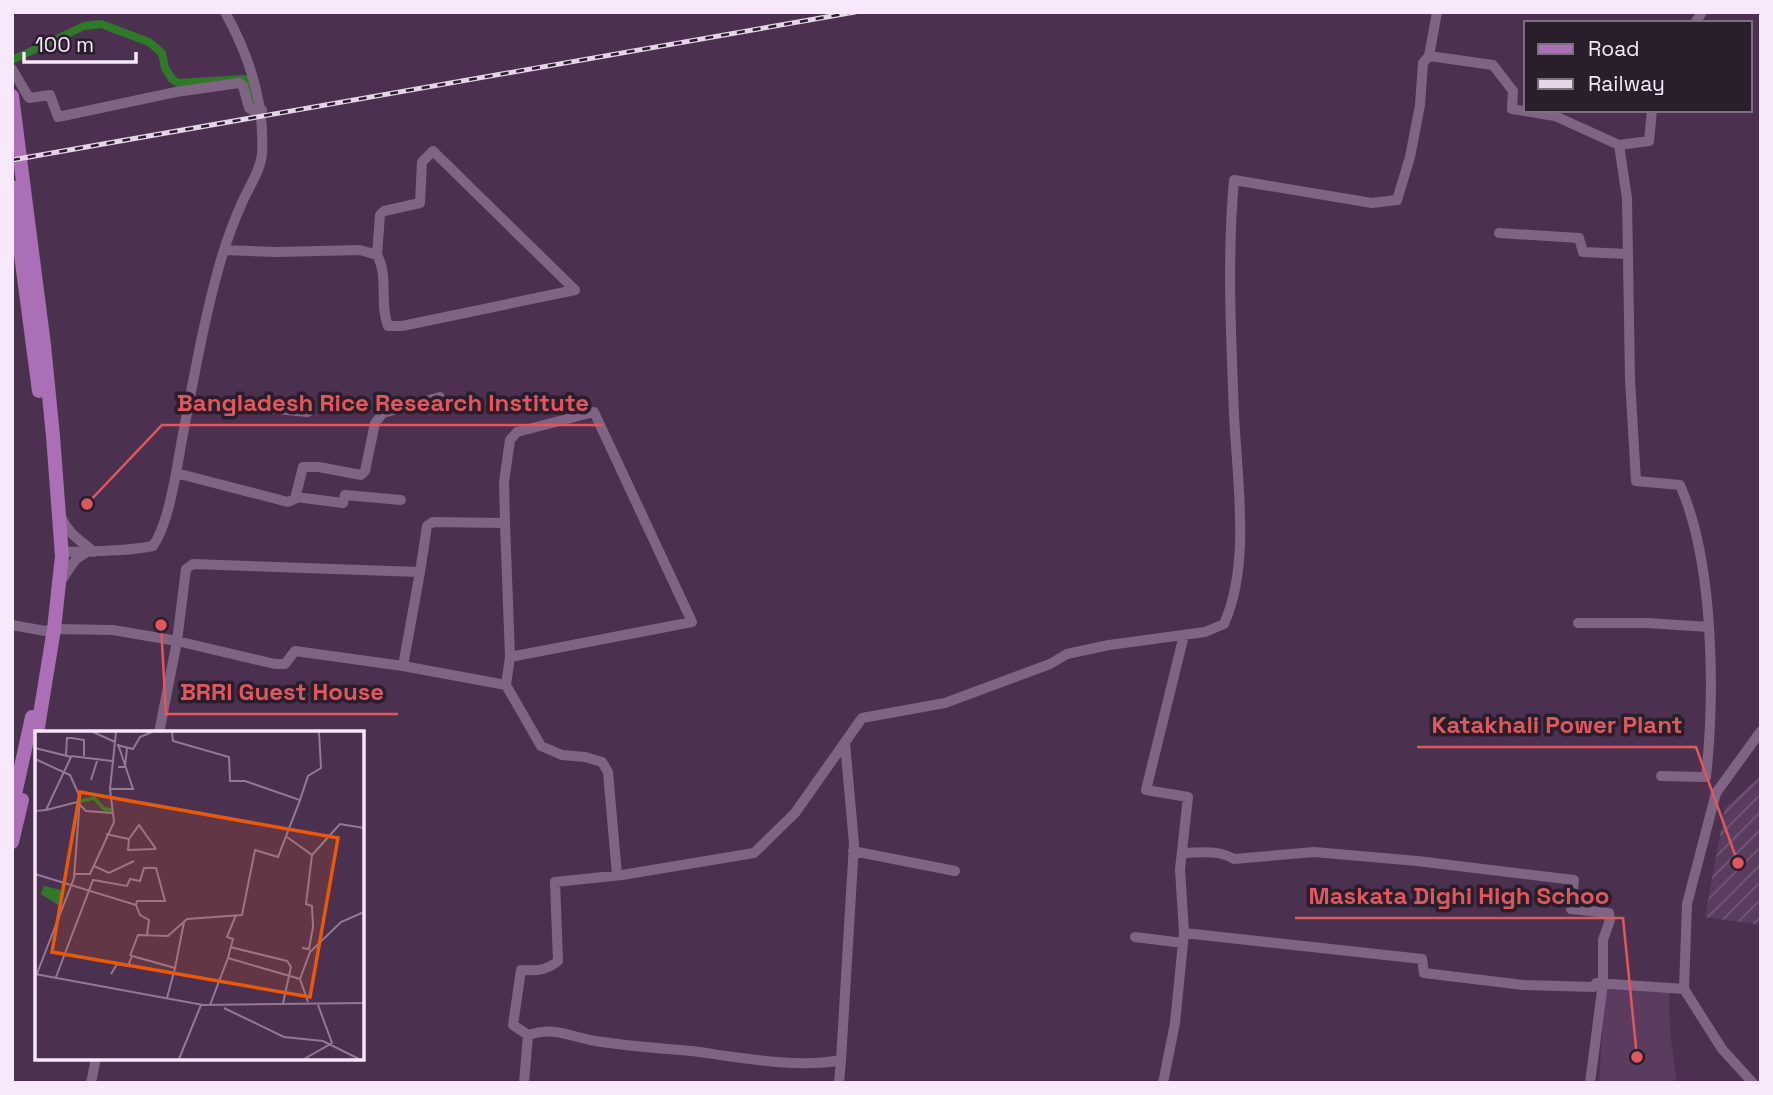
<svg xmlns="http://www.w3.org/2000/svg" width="1773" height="1095" font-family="'Space Grotesk',sans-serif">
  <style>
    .built { fill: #5a3c5f }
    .industrial { fill: url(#industrial-furrows) }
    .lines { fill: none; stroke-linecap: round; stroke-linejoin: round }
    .canal { stroke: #2f7a29; stroke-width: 8 }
    .minor { stroke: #806484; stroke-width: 10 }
    .major { stroke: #ab6fb5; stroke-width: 14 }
    .rail-casing { stroke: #e6d5e9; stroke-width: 5 }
    .rail { stroke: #2a1e2c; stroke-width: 2.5; stroke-dasharray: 8; stroke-linecap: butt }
    .inset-river { fill: none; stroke: #2f7a29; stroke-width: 3.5 }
    .inset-road { fill: none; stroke: #907a94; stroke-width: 2 }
    .view { fill: #e8590c; fill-opacity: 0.15; stroke: #e8590c; stroke-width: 3.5 }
    .inset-edge { fill: none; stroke: #f8e8fb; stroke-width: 3.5 }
    .leader { fill: none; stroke: #de585d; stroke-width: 2.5 }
    .callout-dot { fill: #de585d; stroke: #2a1e2c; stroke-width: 2.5 }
    .callout-label { font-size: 24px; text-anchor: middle; font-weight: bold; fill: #de585d; stroke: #2a1e2c; stroke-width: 7; stroke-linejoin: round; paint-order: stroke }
  </style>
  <defs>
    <pattern id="industrial-furrows" width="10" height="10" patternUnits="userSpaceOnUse" patternTransform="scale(1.75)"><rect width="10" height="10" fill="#5a3c5f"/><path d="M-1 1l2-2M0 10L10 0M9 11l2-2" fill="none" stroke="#725877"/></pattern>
  </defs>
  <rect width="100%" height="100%" fill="#4b314f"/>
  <path class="built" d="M1605,988L1669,992L1670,1032L1677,1083H1599Z"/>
  <path class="industrial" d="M1761,776V925L1705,917L1725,808Z"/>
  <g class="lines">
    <path class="canal" d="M12,60L84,26L101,24L149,42L162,53L165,68L172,79L178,83L244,79L247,80L254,102"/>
    <path class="minor" d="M1695,23L1702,12
      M1429,56L1493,65L1513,91L1512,109L1555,116L1619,145L1627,198L1630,379L1636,481L1680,485C1714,562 1715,693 1706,777L1661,776
      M12,69L29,98L50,95L58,117L176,92L239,83L243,86L249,108L254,111L262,110
      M1619,145L1649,141L1652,110
      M1499,233L1579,238L1583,252L1628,254
      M224,250L277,252L360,250L377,255C389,276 379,303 388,326H402L575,290
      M377,255L380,215L384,211L420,203L422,162L433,151L575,290
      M189,401L308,412
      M176,473L288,502L295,499L303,467H319L361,475L365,471L375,423L383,413L440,397
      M296,497L343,503L345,495L401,500
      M61,517C70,536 79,539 94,552
      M505,523L510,657
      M61,552C92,551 122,552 153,546C170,522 177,465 183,434C194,377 204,319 220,263C226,243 233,222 242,203C248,188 261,170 262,154C265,103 250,57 225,12
      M61,581L76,559L87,552
      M1578,623H1647L1709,627
      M12,625L45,631L54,629L113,630L177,641L275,664H285L295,651L403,666L506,685
      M403,666L420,572
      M159,733L177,641L186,569L193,564L420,572L427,526L433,522L505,523L504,482L510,440L517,432L594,412L692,622L510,657L506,685L541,746L562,755L585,757L602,762L608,772L617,875
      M853,851L955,871
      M1182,853C1200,853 1217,849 1234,859L1314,852L1417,861L1574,880L1571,909L1609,913L1610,920L1603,940V983L1590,1083
      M1184,933L1180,869L1188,797L1146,790L1184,635
      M1135,937L1183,943
      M528,1035L513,1025L521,970C535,971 546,971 558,961L555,882L622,875L754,853L795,813L862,718L945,703L1050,664L1067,654L1109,645L1205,632L1224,624C1251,564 1237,480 1234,414C1231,336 1227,258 1234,180L1372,203L1397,200L1410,157L1420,105L1423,63L1429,56L1437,12
      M91,1083L96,1058
      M524,1083L528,1035C552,1027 567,1035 590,1040C623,1046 658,1048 692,1051C736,1057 798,1069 841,1060L854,844L845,743
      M839,1083L841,1060
      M1163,1083L1175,1023L1184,933L1422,959L1424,973L1523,985L1594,987L1596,983L1684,989
      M1753,1083L1722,1049L1684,989L1687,904L1716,793L1761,731"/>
    <path class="major" d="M12,96L44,345L53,436L62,556L54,629L37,733
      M12,187L39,391
      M12,808L32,717
      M12,842L22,800"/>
    <g class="rail-casing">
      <path id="rail" d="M12,160L855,12"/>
    </g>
    <use href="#rail" class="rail"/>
  </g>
  <g transform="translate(35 731)">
    <rect width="329" height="329" fill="#4b314f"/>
    <path d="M9,155L30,160L25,175L6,163Z" fill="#2f7a29"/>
    <path class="inset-river" d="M46,70L59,67L69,78L78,79"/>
    <path class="inset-road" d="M58,1L80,11M82,14L98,18L105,6L117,1M0,17L36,26L11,79L0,80M31,24L32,7H37L49,9V25M36,25L77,30M0,28L35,44L45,66L39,147L1,245M83,36H90L92,17M56,49L63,27M75,58H98L83,13M265,69L273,45L286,37L284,1M11,79L42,71L51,80L78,82M71,103L94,108L93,119L121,118M252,106L277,124L271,173L277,175L278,196L274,218L267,217M94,108L104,94L121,118M277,124L305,93L329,97M59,135L74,142L99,130M0,143L101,174L105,184L114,189L112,204M40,143H55L79,91L75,58L81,1M195,216L252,230L256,236L248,272M95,225L103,204L133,205L152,188L207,184L220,119L243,126L265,69L210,50H195L194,26L138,10L137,1M193,227L198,208L192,206L201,184M0,243L168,274L329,272M76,243L82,233L93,235L97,225L140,237L149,191M21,246L58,149L92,155L95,148L105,150L109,137H121L130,170H102L101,174M132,267L140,237M273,271L265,248L275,221L306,191L329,181M175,274L193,227L265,248M189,277L249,306L288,310L324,328M144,328L166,274M269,328L297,312L283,274"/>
    <path class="view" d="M45,61L303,107L275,266L17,221Z"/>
    <rect width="329" height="329" class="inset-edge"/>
  </g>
  <path class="leader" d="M87 504L162 425H603M161 625L166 714H398M1738 863L1696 747H1417M1637 1057L1623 918H1295"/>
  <g class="callout-dot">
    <circle cx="87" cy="504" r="7"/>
    <circle cx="161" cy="625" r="7"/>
    <circle cx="1738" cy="863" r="7"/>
    <circle cx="1637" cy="1057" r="7"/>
  </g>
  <g class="callout-label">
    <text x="383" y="411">Bangladesh Rice Research Institute</text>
    <text x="282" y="700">BRRI Guest House</text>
    <text x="1557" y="733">Katakhali Power Plant</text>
    <text x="1459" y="904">Maskata Dighi High Schoo</text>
  </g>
  <rect width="1773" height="1095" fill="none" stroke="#f8e8fb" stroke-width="28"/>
  <rect x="1524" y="21" width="228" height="91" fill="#2a1e2c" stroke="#7c6f7f" stroke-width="2"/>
  <rect x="1538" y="44" width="35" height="10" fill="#ab6fb5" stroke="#7c6f7f" stroke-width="2"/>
  <text x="1588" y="56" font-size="21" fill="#f8e8fb">Road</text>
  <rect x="1538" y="79" width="35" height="10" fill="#e6d5e9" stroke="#7c6f7f" stroke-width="2"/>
  <text x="1588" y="91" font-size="21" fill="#f8e8fb">Railway</text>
  <path d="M24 52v10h112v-10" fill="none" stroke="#f8e8fb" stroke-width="3.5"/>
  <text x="35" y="52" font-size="21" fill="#f8e8fb" stroke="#2a1e2c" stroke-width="5" paint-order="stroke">100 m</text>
</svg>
